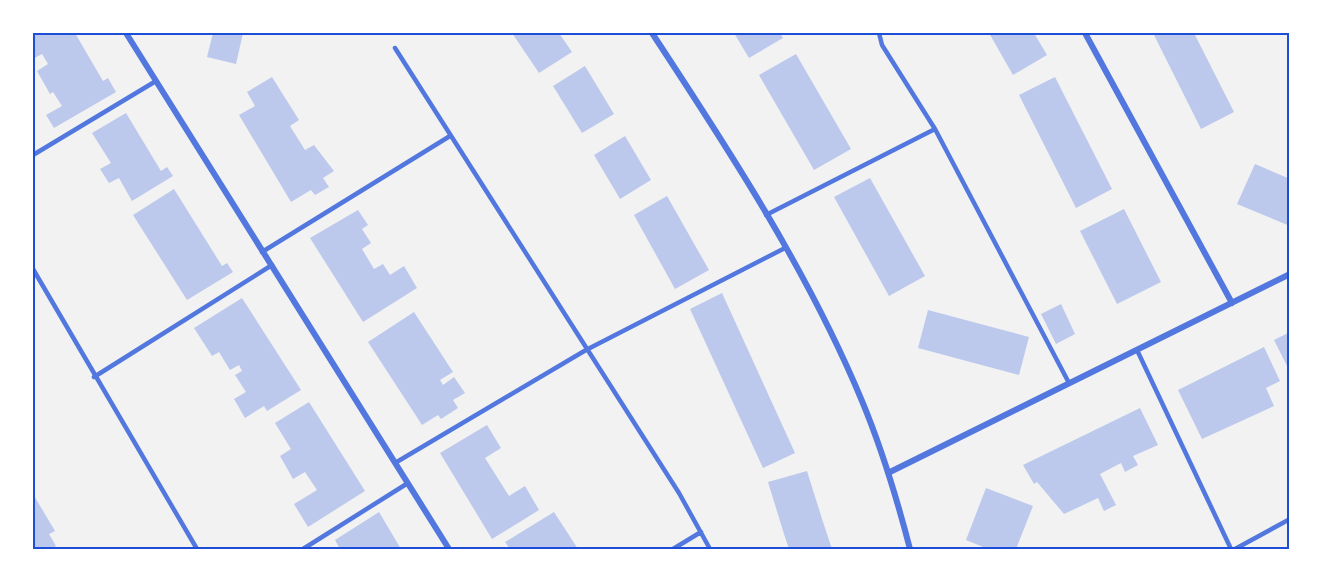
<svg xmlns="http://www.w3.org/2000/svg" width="1323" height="582" font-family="'PT Sans Narrow',sans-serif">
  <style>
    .building { fill: #bdc9ec }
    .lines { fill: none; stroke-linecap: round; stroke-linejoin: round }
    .service { stroke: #5277de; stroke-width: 4.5 }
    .minor { stroke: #5277de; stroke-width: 6 }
    .neatline { fill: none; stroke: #1d4ed8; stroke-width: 2 }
  </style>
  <rect width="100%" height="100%" fill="#f2f2f2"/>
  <path class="building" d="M33,33H75L103,81L108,78L116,92L54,128L46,115L62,106L53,92L50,94L37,71L48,64L42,54L33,59Z
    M213,33H243L236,64L207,57Z
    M512,33H559L572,52L539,73Z
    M734,33H780L783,38L749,58Z
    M989,33H1034L1047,55L1013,75Z
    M1153,33H1194L1234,112L1201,129Z
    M796,54L851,149L814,170L759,75Z
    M585,66L614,114L582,133L553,86Z
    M272,77L299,120L290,126L305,150L314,145L334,171L323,178L329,187L315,195L311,190L291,202L239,115L255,106L247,92Z
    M1055,77L1112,189L1076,208L1019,95Z
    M126,113L161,171L167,167L173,176L132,201L119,178L109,183L100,169L111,163L92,133Z
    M625,136L651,180L620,199L594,155Z
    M1255,164L1290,179V226L1237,204Z
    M870,178L925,276L889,296L834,197Z
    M174,189L222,266L227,263L233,272L187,300L133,215Z
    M667,196L709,270L675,289L634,215Z
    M1124,209L1161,282L1117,304L1080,231Z
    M358,210L368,225L362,229L371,243L362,249L374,269L383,264L390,275L404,266L417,288L363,322L310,238Z
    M722,293L795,453L763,468L690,309Z
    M242,298L301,390L267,411L264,406L245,418L234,399L246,392L235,375L242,371L239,365L230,370L219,352L212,356L194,328Z
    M1061,304L1075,334L1056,344L1041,314Z
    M928,310L1029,337L1019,375L918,348Z
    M414,312L453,372L440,380L443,385L454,377L465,393L453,400L458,408L441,419L438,415L422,425L368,342Z
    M1290,332V372L1274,340Z
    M1264,347L1280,381L1266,388L1274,406L1202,439L1178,390Z
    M309,402L365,491L308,527L294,504L317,490L305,472L293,479L280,456L291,449L275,423Z
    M1140,408L1158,445L1133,456L1138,465L1125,472L1121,463L1100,474L1116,505L1104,511L1098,498L1064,514L1037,482L1034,484L1023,465Z
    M487,425L501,448L485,458L509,496L525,486L539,510L492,539L440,453Z
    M807,471L823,522L832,549H789L784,534L768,482Z
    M986,488L1033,506L1016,549H988L966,540Z
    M33,494L55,531L49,534L56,546L50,549H33Z
    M379,512L401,549H340L335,540Z
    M554,512L578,549H510L505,542Z"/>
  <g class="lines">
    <path class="service" d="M879,33L882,45L935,129L1069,383
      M395,48L679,493L710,549
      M33,155L156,81
      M766,215L935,129
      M262,252L450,136
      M33,269L197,549
      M1137,350L1231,549
      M94,377L272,265
      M395,463L586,350L785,248
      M303,549L408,483
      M673,549L701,532
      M1235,549L1290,519"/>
    <path class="minor" d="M126,33L449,549
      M652,33C729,150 808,271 862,401C882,449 897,499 910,549
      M1085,33L1232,303
      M888,473L1290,274"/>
  </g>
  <rect width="1323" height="582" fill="none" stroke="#ffffff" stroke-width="69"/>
  <rect x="34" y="34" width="1254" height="514" class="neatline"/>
</svg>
